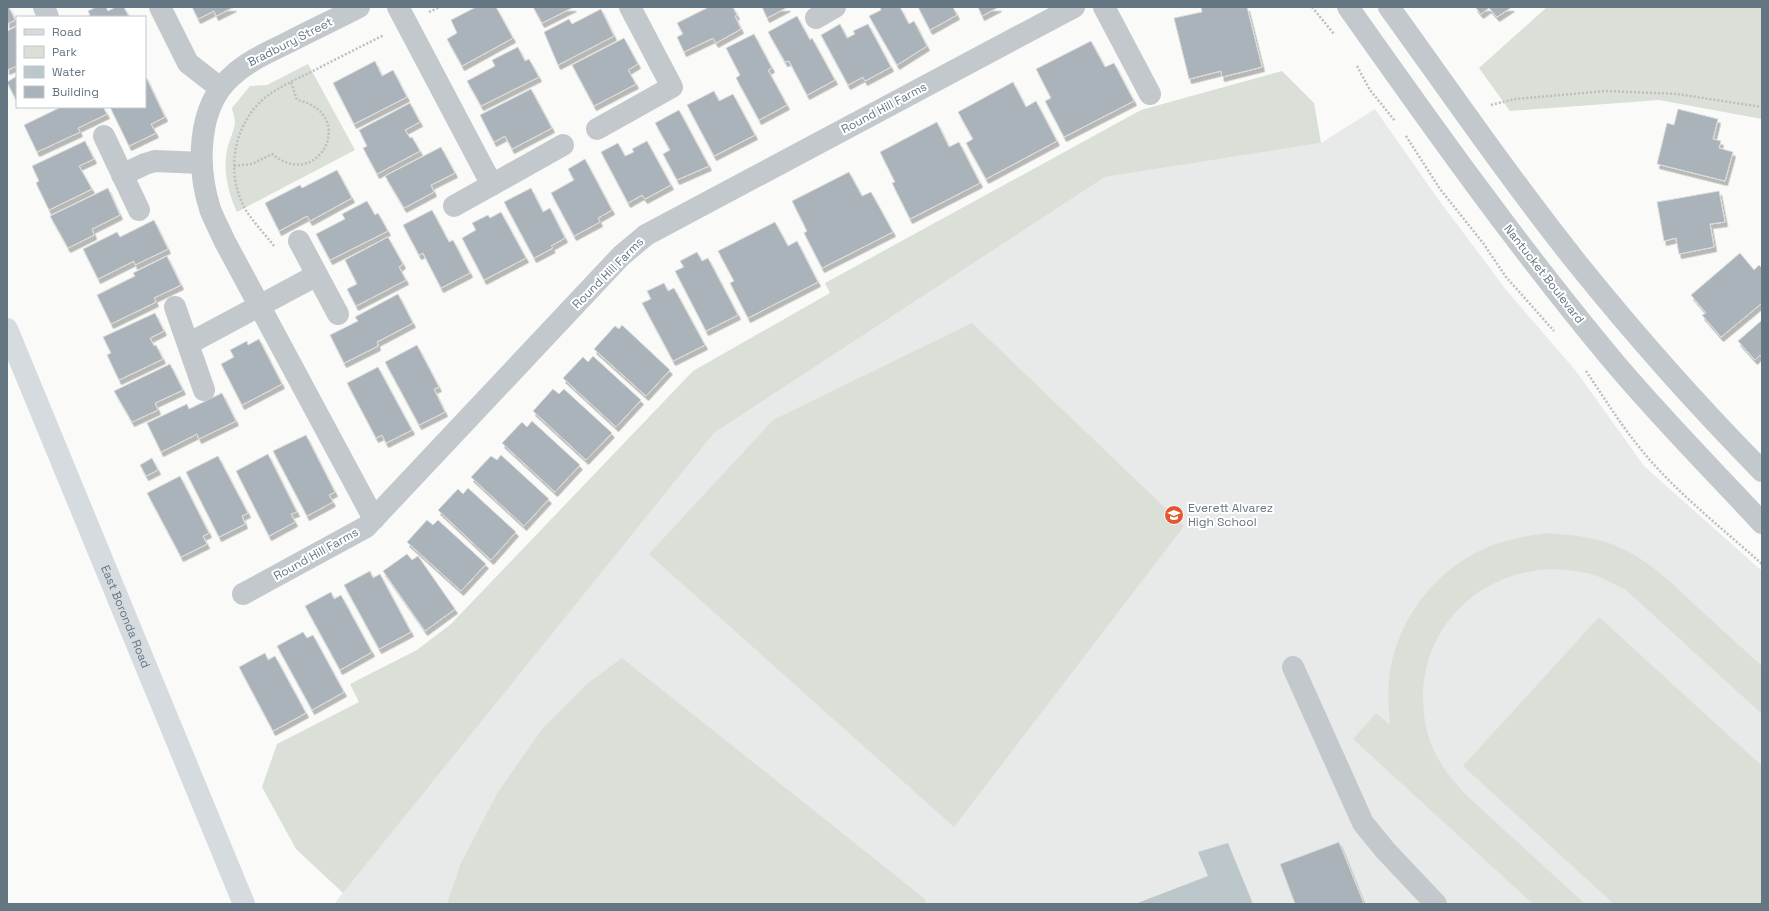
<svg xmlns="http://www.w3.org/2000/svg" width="1769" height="911" font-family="'Space Grotesk',sans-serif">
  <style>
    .built { fill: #e8e9e9 }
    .green { fill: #dadfd7 }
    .water { fill: #bbc7cb }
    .building { fill: #aab3b9; stroke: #dcdcda; filter: url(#shadow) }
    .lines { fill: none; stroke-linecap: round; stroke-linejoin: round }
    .path { stroke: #bbbfc2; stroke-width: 2.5; stroke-dasharray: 2 2; stroke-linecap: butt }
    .minor { stroke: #c3c8cc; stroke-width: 22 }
    .major { stroke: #d6dbdf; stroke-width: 22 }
    .labels { text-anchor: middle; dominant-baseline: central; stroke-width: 4; stroke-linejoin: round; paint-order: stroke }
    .street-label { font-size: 12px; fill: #657683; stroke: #fff }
    .poi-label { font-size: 12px; fill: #657683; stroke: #fff; text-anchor: start }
  </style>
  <defs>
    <filter id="shadow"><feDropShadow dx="2.5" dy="4.5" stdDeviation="0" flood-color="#0004"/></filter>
  </defs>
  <rect width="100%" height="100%" fill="#fafaf8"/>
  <path class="built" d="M1375,109L1438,199L1507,291L1576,371L1644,466L1762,571V904H334L714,433L1105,177L1321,143Z"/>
  <path class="green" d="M1547,7H1762V119L1659,100L1510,111L1479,68Z
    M308,64L355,150L237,212C228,192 223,172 227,150C229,141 234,131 235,123C235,119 233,113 232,108L250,86L267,85Z
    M1282,71L1314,103L1321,143L1105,177L714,433L343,893L296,849L262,787L277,744L359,702L350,684L417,650L451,624L693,371L830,293L825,283L1141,110Z
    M972,323L1184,526L954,827L649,554L773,420Z
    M1546,533C1573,535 1599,537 1623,549C1652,563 1674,585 1697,607C1719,627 1740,646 1762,666V714L1626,590C1613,584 1601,576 1587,573C1506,554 1426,608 1423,694C1423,711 1425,729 1431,744C1439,764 1451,779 1465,794L1585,904H1533L1353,739L1376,713L1390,725C1388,701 1387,676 1394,653C1409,603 1447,561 1496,544C1512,538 1529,536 1546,533Z
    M1599,617L1762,766V904H1614L1463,766Z
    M622,658L925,899V904H447L461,863L498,792L543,728L588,683Z"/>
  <path class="water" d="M1228,843L1253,904H1135L1208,876L1198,852Z"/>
  <path class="building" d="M7,7H9L15,20L7,24Z
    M96,7H106L108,11L116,7H124L129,17H86L90,15L88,11Z
    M192,7H234L216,16L214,11L198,19Z
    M476,7H496L513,38L462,66L447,39L457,33L451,20Z
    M533,7H574L542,23Z
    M709,7H733L737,15L735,16L741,29L716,43L713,38L684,52L677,37L683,34L677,23Z
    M762,7H788L767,18Z
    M880,7H900L909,24L914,21L927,46L897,65L869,16L881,10Z
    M918,7H953L957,15L930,30Z
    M978,7H999L982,16Z
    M1201,7H1247L1262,67L1222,77L1221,71L1189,79L1174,18L1202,12Z
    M1475,7H1512L1497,17L1489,8L1481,14Z
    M601,9L614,36L558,65L544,32L569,19L572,24Z
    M797,16L810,40L812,38L835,80L807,95L789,61L785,62L768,32Z
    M840,24L847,38L855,34L853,31L868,24L891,67L865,81L863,77L848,85L821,35Z
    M17,26V66L7,70V31Z
    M754,34L772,68L768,70L787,105L759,120L736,78L740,75L726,48Z
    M624,38L638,64L628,70L636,84L594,106L572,65Z
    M1091,41L1105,67L1114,63L1134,101L1064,137L1045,101L1051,98L1036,69Z
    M518,47L525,61L529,59L539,77L481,106L467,81L495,66L492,60Z
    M375,61L382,76L393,70L407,97L354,124L333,83Z
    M145,75L165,117L151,124L156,133L129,146L110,107H145Z
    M17,76V102L7,82Z
    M1013,82L1026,107L1036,101L1057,141L986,179L966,143L973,139L958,112Z
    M531,89L552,128L512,149L505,136L494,142L480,115Z
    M714,91L719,101L733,94L755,135L714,156L687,105Z
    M410,103L420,122L405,130L410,138L412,137L420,151L377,174L363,148L367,146L359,130Z
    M58,107H103L107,114L78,128L80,132L37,152L24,125L59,108Z
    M1678,109L1718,119L1713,139L1721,141L1719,148L1733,152L1725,181L1657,164L1667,123L1674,125Z
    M679,110L709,166L677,180L663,154L670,150L655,123Z
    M937,122L949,147L959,142L980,183L910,219L892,183L895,182L880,152Z
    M85,141L94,159L79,166L92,189L49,210L36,183L39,181L32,166Z
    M647,141L671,185L645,199L642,195L628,203L601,152L618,143L625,156L634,152L632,149Z
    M441,147L455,173L431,185L434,192L404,208L385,176Z
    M585,159L612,210L598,218L600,222L574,236L551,193L574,180L568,169Z
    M337,170L352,198L310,221L307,216L279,231L265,203L300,185L302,188Z
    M849,172L862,196L871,192L893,232L822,268L804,233L807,231L792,201Z
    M108,188L120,215L92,229L94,235L68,248L50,216Z
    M531,188L543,212L550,208L565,238L551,246L553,248L534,258L504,202Z
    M1719,191L1725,222L1710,224L1714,247L1679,254L1676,238L1664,241L1657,202Z
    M367,201L375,215L378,213L388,231L330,260L316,234L345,219L342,214Z
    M432,210L449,242L453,240L470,273L441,288L423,253L419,255L403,225Z
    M501,212L526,258L484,280L462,238L476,230L472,223L488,215L490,218Z
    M154,220L168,249L135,265L134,261L98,279L83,249L117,232L120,237Z
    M775,222L788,246L797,241L818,282L748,318L730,283L734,281L718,251Z
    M388,237L403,264L399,267L406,280L356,306L347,289L357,284L345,260Z
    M697,252L702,261L708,258L738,315L706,331L675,271L684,267L680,261Z
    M1740,253L1754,270L1759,265L1762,268V303L1721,337L1702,315L1706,313L1691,295Z
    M167,256L181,285L154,298L156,302L111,324L97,295L135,276L133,273Z
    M664,283L668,291L674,288L705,345L673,361L642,303L651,299L647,291Z
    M398,294L413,323L377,342L378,346L344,363L330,335L358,321L355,317Z
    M155,313L164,331L150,338L154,346L156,345L163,359L119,380L107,355L111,353L103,337Z
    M1762,320V357L1760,355L1755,360L1738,341Z
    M622,325L670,370L646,396L594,349L615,326L619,329Z
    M259,339L282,384L242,405L221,364L234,357L230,350L247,341L248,345Z
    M417,345L439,387L434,389L445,412L419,425L385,362Z
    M593,356L641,400L616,427L563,378L583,357L588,362Z
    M170,364L183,390L155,403L158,410L132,422L114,391Z
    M378,367L412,430L386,443L382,435L376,438L347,383Z
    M553,389L559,394L564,389L612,433L586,460L533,411Z
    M222,393L236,421L199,439L197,434L161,452L147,423L187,404L189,409Z
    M532,421L580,465L555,492L502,443L522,422L527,427Z
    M306,435L335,492L329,495L333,502L307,516L273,451Z
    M268,454L297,512L291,514L295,522L269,536L236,471Z
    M501,455L549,499L524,526L471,477L491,456L497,460Z
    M218,456L248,513L242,516L245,524L219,537L186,472Z
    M152,458L158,470L146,476L140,465Z
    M180,476L209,533L203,536L207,544L181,557L147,493Z
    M468,488L516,532L491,560L438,510L458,489L463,494Z
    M427,520L433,525L438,520L486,564L461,591L407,542Z
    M407,554L412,560L418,556L455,609L425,631L383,571Z
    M370,571L373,578L380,574L411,632L379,649L344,585Z
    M331,592L334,599L341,595L372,652L340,670L305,606Z
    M303,632L307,638L313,635L344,692L312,710L277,646Z
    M265,653L268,660L275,656L306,713L273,731L239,667Z
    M1339,842L1364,904H1295L1280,864Z"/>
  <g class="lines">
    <path class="path" d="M1312,7L1334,34
      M429,12L440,7
      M1357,66L1370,90L1395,121
      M1491,105L1515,99L1606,91L1677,94L1762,107
      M1406,136L1440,189L1483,243L1506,277L1554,331
      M234,166L252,164L272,154C319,193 359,113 297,100L291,82
      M274,246C264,233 252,221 244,207C225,170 234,122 267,96C281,86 297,79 313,71C336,59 360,47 384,35
      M1586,371C1605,399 1622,427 1644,453C1677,493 1723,529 1762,564"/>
    <path class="minor" d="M44,7L48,17
      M160,7L188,63L220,88
      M359,7C336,19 312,30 289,42C269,52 248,61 232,76C196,107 197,168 210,209C214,220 220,230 224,240L374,519
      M398,7L492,185
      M1104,7L1150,94
      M1348,7C1432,126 1516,244 1609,356C1657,414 1711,468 1762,523
      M1389,7C1451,93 1511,180 1577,263C1635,335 1697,405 1762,471
      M816,18L835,7
      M597,129L672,87L630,7
      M104,136L139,210
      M122,175L145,164L155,161L202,163
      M454,206L563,145
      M299,241L338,314
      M175,307L204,390
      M188,344L317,275
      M243,594L366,527L621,256L646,235L1074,7
      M1293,667L1363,823L1385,850L1436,904"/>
    <path class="major" id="s1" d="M7,329L244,904"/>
  </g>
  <defs>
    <g id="school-disc" transform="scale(1)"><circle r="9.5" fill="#e4572e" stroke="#fff"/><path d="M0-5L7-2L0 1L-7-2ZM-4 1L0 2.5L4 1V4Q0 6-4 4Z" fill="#fff"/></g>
  </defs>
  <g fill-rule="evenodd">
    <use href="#school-disc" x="1174" y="515"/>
  </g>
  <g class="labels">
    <g class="street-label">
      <text transform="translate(290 42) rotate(-27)">Bradbury Street</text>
      <text transform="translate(884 108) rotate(-28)">Round Hill Farms</text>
      <text transform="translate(608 273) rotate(-45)">Round Hill Farms</text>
      <text transform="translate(1544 274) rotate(52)">Nantucket Boulevard</text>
      <text transform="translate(316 554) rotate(-29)">Round Hill Farms</text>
      <text stroke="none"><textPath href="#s1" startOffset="311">East Boronda Road</textPath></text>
    </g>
    <g class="poi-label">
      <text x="1188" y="508">Everett Alvarez<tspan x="1188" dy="14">High School</tspan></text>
    </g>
  </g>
  <rect width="1769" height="911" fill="none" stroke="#657683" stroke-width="16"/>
  <rect x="16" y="16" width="130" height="92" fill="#ffffff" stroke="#c1c8cd"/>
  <rect x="24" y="29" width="20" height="6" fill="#d6dbdf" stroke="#c1c8cd"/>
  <text x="52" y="36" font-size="12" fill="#657683">Road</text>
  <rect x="24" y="46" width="20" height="12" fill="#dadfd7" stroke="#c1c8cd"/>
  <text x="52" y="56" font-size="12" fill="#657683">Park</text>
  <rect x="24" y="66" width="20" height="12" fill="#bbc7cb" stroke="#c1c8cd"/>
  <text x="52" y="76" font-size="12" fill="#657683">Water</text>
  <rect x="24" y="86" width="20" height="12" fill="#aab3b9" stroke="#c1c8cd"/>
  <text x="52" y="96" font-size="12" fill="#657683">Building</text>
</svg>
